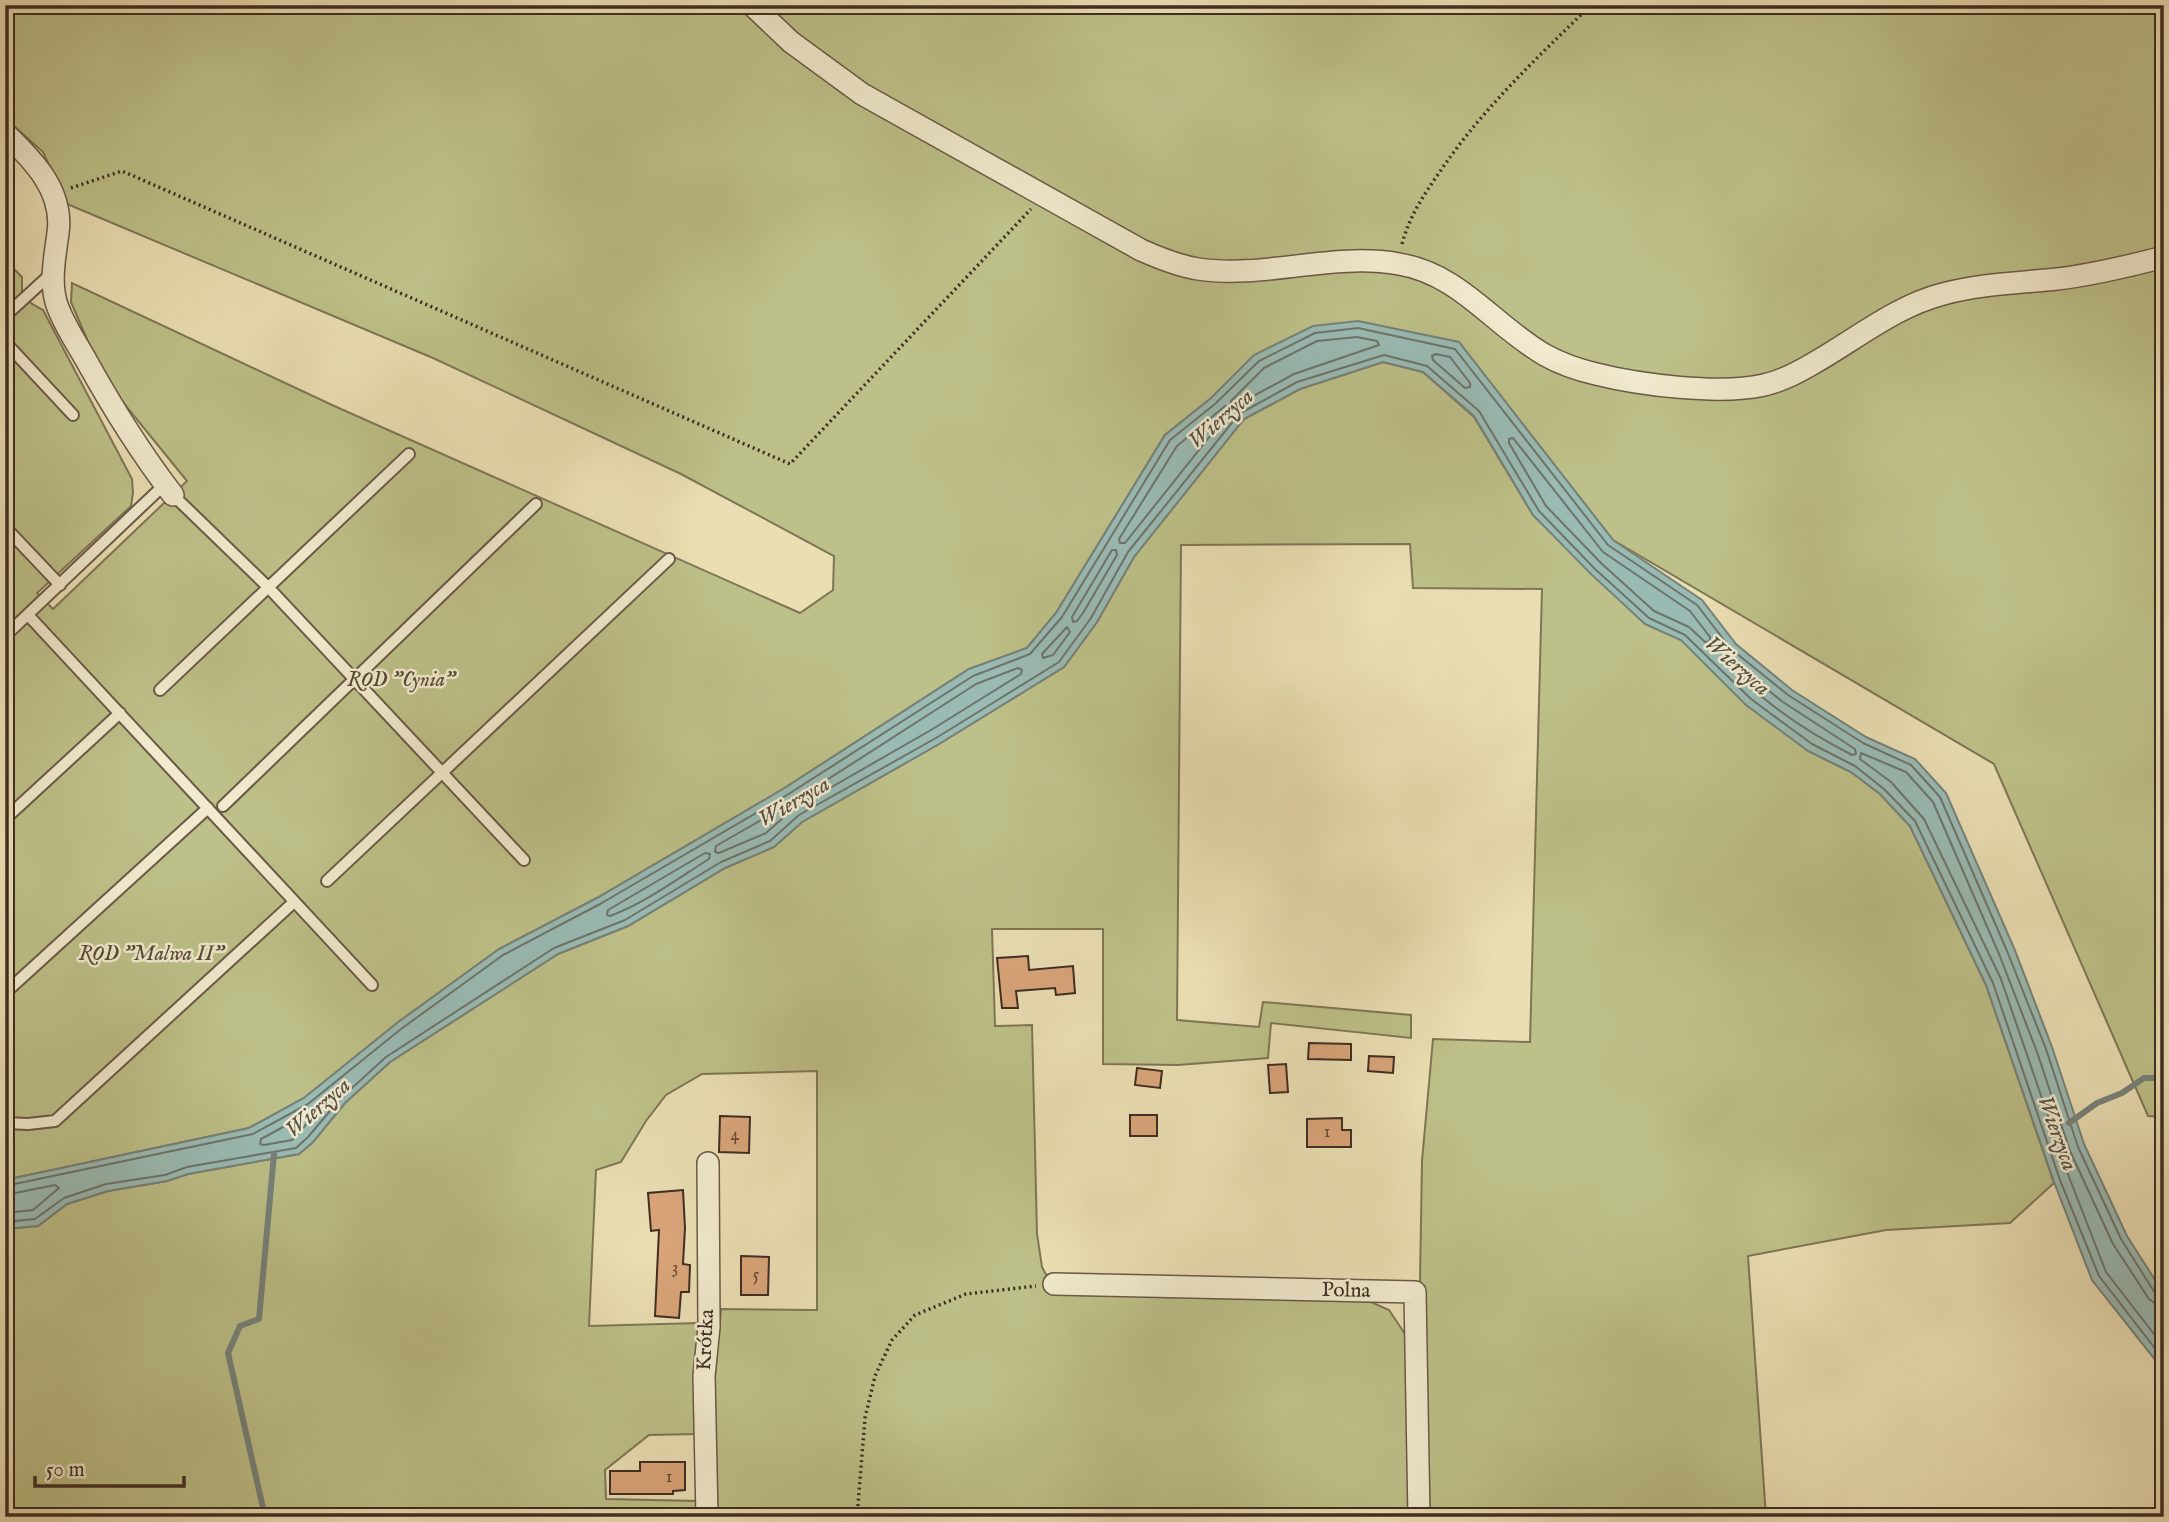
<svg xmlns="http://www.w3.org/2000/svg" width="2169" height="1522" font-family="'IM FELL English',serif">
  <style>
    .green { fill: #bdc088; stroke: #7e7656; stroke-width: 2 }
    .water { fill: #9abbb4; stroke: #76827a; stroke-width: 2 }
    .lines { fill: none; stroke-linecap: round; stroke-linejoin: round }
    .shore { stroke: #6c746c; stroke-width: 2 }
    .stream { stroke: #76827a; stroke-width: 6 }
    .building { fill: #d9a479; stroke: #3f2d23; stroke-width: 2 }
    .lane-casing { stroke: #6a5947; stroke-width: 14 }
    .street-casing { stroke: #6a5947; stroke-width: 24 }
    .path { stroke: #3f2d23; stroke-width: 3.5; stroke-dasharray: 2 3.5; stroke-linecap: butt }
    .lane { stroke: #f1eace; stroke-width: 10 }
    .street { stroke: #f1eace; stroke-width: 21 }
    .labels { text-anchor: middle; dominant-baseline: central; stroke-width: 5; stroke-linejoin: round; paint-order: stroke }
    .number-label { font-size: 18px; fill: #664b38 }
    .park-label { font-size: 21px; font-style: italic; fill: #584a37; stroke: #f1eace }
    .street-label { font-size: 21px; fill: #3f2d23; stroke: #f1eace }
    .water-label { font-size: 23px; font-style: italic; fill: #565047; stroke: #f1eace }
  </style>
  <rect width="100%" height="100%" fill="#eadeb3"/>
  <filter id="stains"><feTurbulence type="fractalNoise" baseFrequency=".00286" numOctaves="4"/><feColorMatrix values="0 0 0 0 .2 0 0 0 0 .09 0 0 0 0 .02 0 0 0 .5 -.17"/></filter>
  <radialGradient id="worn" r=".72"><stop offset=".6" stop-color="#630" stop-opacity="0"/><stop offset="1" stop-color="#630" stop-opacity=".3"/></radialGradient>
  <path class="green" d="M5,5H2164V1117L2148,1116L1994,764L1613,540L1459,343L1210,399L1165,435L1056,613L1027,648L969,669L783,789L597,898L499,949L397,1023L304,1098L249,1128L5,1180V260L22,277V293L32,304L43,310L132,479L133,493L131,506L37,593L53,609L187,481L104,379L71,302L72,283L332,405L800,613L833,590L834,556L681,474L433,358L67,204L43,152L5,118Z
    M1383,362L1423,372L1474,417L1533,515L1645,624L1681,640L1808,751L1851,772L1880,794L1910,826L1986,985L2054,1183L2010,1223L1886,1230L1748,1256L1766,1517H1425V1399L1420,1281L1422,1161L1433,1039L1530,1042L1542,589L1413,588L1410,544L1181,545L1177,1020L1259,1027L1263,1002L1411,1015V1038L1271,1023L1268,1058L1178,1065L1103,1064V929H992L995,1026L1032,1025L1037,1234L1042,1267L1055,1291L1360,1297L1389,1310L1407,1337L1411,1517H714L711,1419L721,1309L817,1310V1071L702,1074L666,1095L646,1121L621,1162L596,1170L589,1326L699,1323L698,1434L649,1435L605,1470L606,1499L698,1501L699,1517H5V1229L38,1226L67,1204L108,1191L167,1181L188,1174L299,1154L313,1142L345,1103L390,1062L558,954L628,926L725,868L774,847L802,822L939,744L1064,667L1097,622L1134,557L1244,419L1300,389Z"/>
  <path class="water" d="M1358,321L1459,342L1613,540L1702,600L1736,644L1792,690L1866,737L1915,759L1946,793L2014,948L2052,1047L2084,1144L2127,1236L2164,1294V1371L2092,1280L2054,1182L1986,985L1910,826L1880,794L1851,772L1808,751L1746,705L1681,640L1645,624L1591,574L1533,515L1474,416L1423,372L1383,362L1300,389L1244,419L1134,557L1097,622L1064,667L939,744L802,822L774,847L725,868L628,926L558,954L390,1062L345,1103L313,1142L299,1154L188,1174L167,1181L108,1191L67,1204L38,1226L5,1229V1180L249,1128L304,1098L397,1023L499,949L597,898L783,789L969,669L1027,648L1056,613L1165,435L1210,399L1254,355L1313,326Z"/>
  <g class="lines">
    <path class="shore" d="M1357,337L1377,341L1379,345L1294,374L1235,406L1230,405L1231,401L1264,368L1317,341Z
      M1436,354L1450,357L1470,383V387L1465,388L1433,360L1432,356Z
      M1225,406H1230V411L1125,543H1120L1119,539L1177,446Z
      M1513,438L1603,552L1690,611L1710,637V641L1705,642L1689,627L1654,611L1601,563L1546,506L1509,443V439Z
      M1112,550H1116L1117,555L1083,613L1077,621L1073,622L1072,617Z
      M1067,627L1070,632L1053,655L1043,658L1042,654Z
      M1018,668L1022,670L1021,674L931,730L809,800L804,798L805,794L976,684Z
      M1744,674H1748L1783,702L1855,749L1856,754L1852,755C1813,735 1774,711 1743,679Z
      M787,805L791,806L792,810L766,833L719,853L715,852L716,846Z
      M705,853L710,854L709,859C677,879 645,903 610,916L607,915L608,910Z
      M307,1114L311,1115V1119L292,1140L264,1145L260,1144L261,1139Z
      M5,1186L253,1134L308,1104L401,1029L503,955L600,904L787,795L973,676L1030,654L1062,617L1170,440L1215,404L1259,361L1315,333L1358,328L1455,349L1608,545L1697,605L1731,649L1788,695L1863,743L1911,765L1940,797L2007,951L2046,1049L2078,1147L2121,1239L2155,1293L2164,1296
      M5,1195L55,1185L59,1188L33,1210L5,1213
      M5,1222L35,1219L64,1198L106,1184L165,1175L187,1167L296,1148L308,1137L341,1098L386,1057L554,948L625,920L721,862L770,841L799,815L936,738L1059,662L1091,618L1128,552L1239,414L1297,382L1384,355L1427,366L1479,411L1539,511L1595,569L1649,618L1685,635L1751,699L1812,744L1855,766L1884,789L1915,821L1993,983L2060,1180L2099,1276L2164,1360
      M2164,1305L2156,1304L2149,1299L2113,1244L2070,1151L2037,1052L1999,954L1933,802L1906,772L1861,753L1860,759L1891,782L1924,819L2001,979L2069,1177L2106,1272L2164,1347"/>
    <path class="stream" d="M2069,1123L2097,1103L2122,1093L2144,1078H2155L2164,1071
      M265,1517L228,1353L240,1326L259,1319L274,1154"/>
  </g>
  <path class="building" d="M1028,956L1029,970L1073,966L1075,993L1056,995L1055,988L1016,991L1018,1008H1002L997,958Z
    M1309,1043L1351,1044V1060L1308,1059Z
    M1369,1056L1394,1057L1393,1073L1368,1071Z
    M1286,1064L1288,1092L1270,1093L1268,1065Z
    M1137,1068L1162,1071L1160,1088L1135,1085Z
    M1130,1115H1157V1136H1130Z
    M720,1116L750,1117L749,1153L719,1152Z
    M1342,1118V1130H1351V1147H1307V1119Z
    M683,1190L685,1228L683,1264L690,1265L689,1292H681L679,1318L655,1316L659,1230L651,1231L648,1193Z
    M741,1256L769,1257L768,1295H741Z
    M640,1462H685V1490L673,1491V1494H610V1471H640Z"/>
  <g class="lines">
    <g class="lane-casing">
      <path id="lane" d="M5,316L52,273
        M5,342L73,415
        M173,495L268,587L524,860
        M5,527L60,585
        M28,615L372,985
        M5,636L165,484
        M160,690L409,454
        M223,806L536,504
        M5,819L120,713
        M327,881L669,559
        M5,993L208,808
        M5,1123L28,1124L55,1121L294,902"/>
    </g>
    <g class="street-casing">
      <path id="street" d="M752,5L791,42L862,94L1141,250C1159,258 1178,266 1198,269C1264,279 1332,252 1399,264C1460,274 1494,326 1545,355C1561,364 1579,370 1596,374C1640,385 1720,395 1764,385C1782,381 1799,372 1814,363C1856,339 1896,306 1943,294C1980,284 2019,283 2057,279C2093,275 2129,266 2164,257
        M5,133C33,160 64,191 58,233C55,256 50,280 56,302C62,322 76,342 86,360C112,407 140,452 173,495
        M1054,1284L1415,1292L1419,1517
        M707,1517L704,1376L709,1327L708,1163"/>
    </g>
    <path class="path" d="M71,188L122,171L790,464L1031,209
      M1402,244C1409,217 1423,196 1439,173C1482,109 1536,59 1591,5
      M857,1517L865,1418L875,1376L892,1340L915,1315L966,1294L1036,1286"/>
    <use href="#lane" class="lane"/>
    <use href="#street" class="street"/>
  </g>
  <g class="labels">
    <g class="number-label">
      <text x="1327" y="1132">1</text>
      <text x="735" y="1135">4</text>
      <text x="675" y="1268">3</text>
      <text x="756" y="1275">5</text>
      <text x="669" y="1477">1</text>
    </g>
    <g class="park-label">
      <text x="401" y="680">ROD "Cynia"</text>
      <text x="151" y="954">ROD "Malwa II"</text>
    </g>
    <g class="street-label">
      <text transform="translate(1346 1291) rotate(1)">Polna</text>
      <text transform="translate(706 1340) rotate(-87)">Krótka</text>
    </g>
    <g class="water-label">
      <text transform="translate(1221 419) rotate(-41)">Wierzyca</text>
      <text transform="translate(1737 666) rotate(41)">Wierzyca</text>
      <text transform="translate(794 802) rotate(-30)">Wierzyca</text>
      <text transform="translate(318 1108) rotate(-41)">Wierzyca</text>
      <text transform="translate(2057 1133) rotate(70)">Wierzyca</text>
    </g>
  </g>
  <rect width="2169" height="1522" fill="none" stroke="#eadeb3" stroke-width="28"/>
  <rect x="7" y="7" width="2155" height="1508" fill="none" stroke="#3f2d23" stroke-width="3.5"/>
  <rect x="14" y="14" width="2141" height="1494" fill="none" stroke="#3f2d23" stroke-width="2"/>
  <path d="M35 1476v10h149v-10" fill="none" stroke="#3f2d23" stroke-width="3.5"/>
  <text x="46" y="1476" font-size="21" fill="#3f2d23" stroke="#f1eace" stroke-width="5" paint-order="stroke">50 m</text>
  <rect width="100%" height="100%" filter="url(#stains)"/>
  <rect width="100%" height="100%" fill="url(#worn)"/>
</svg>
